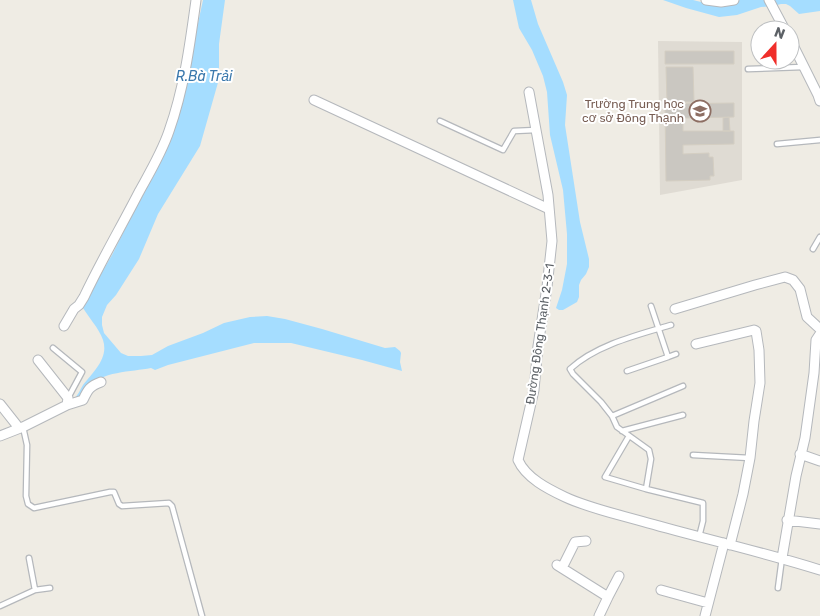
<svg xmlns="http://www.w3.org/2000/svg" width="820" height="616" font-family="Rubik,sans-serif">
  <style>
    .education { fill: #dfdbd3 }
    .water { fill: #a5ddff }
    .building { fill: #cac7c1; stroke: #d4cec2 }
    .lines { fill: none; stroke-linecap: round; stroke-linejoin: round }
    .lane-casing { stroke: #b5b8bc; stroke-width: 7 }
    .street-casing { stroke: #b5b8bc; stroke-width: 11 }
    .lane { stroke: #fff; stroke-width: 4.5 }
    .street { stroke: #fff; stroke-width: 9 }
    .labels { text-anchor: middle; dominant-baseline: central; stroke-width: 4; stroke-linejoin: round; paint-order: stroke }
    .education-label { font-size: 12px; fill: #785e54; stroke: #fff; text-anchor: end }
    .street-label { font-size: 12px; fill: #5c6166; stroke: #fff }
    .water-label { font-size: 14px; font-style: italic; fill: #3b79ad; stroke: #fff }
  </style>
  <rect width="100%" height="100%" fill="#efece4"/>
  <path class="education" d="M658,41L742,42V180L660,195Z"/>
  <path class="water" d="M203,0H225L219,44V79L200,146L158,214L139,259L116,295L107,305L102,317V325L104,333L121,353L128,356H141L152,355L168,346L203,333L224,323L250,317L267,316L285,319L322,329L385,348L395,347L400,351L401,353L400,362L402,371L362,360L291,343H254L168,365L155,370L151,368C132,372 100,371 88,388C86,391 84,395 82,399H74C78,395 80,390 83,385C93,372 109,358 103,340C99,328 88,317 82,306L112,255L171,137L192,51Z
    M513,0H531L538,24L563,82L567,95L565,125L580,222L589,259V267L586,274L581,280L579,285V297L577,302L563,310H559L556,308L562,290L567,264V234L563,190L550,135L547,92L543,76L532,50L519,28Z
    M663,0H693L705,3L730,4L740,0H820V11L799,14L790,6L786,4H781L773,6L761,7L737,15L719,17L686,8Z"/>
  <path class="building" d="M665,51H734V64H665Z
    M666,67H693L694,102H667Z
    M734,103V117L683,118V131H734V144L683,145V154L709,153V157H713L714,176H710V180L666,181L665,104Z
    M729,117L730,131H723V118Z"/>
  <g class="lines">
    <g class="lane-casing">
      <path id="lane" d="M748,69L803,67
        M440,121L503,150L514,131L536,130
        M777,144L820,140
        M813,249L820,237
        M651,306L668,357L676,354
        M53,348L82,372L68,398
        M627,371L668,357
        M612,416L683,386
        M23,427L27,445L26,496L28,504L34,508L110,492H114L119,504L122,506L169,503L172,506L202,616
        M622,431L683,415
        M629,436L605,477L646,489L703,503V521L699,537
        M693,455L750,458
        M646,489L651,459L649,450L617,427L612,416L601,402L573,374L570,369C596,345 637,335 671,325
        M29,558L35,590
        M778,588L782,558
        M0,606L35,590L50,588"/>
    </g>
    <g class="street-casing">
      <path id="street" d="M706,0L721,2L734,0
        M769,0L785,30
        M790,39L818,95L820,101
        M529,92L548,195L552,241L547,287L538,346L534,390L518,460C526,478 548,489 565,497C591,509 621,515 648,523C705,539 763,552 820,570
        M314,100L549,209
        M675,309L755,285L785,277L793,280L800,289L807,317L820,329
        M64,326L74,309L79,305L84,297C101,261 121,227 139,192C150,172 162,152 169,131C184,89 190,44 196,0
        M696,344L754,330L756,331L759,350L760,383L754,421L750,458L743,494L730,545
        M0,404L19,428
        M67,405L83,400C88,389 90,386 101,382
        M0,436L23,427L67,405L68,398L38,360
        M800,454L820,461
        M787,520L820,524
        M782,558L796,476L805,438L814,373L816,340L820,334
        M557,565L608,597L599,616
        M562,568L575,542L586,541
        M661,590L708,603
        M608,597L619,576
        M705,616L724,543"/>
    </g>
    <use href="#lane" class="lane"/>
    <use href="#street" class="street"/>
  </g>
  <defs>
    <g id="school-ring" transform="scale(1.125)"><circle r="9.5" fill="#fff" stroke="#8d6e63" stroke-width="1.5"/><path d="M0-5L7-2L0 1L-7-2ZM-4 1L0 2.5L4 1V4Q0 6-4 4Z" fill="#8d6e63"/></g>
  </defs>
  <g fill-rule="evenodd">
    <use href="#school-ring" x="700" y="111"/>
  </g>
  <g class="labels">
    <g class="education-label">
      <text x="684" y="104">Trường Trung học<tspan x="684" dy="14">cơ sở Đông Thạnh</tspan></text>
    </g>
    <g class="street-label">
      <text transform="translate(540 334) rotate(-82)">Đường Đông Thạnh 2-3-1</text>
    </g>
    <g class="water-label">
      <text x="204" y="76">R.Bà Trải</text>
    </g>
  </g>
  <g transform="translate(775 45) rotate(21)"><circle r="24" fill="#ffffff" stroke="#bec0c2"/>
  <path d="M0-4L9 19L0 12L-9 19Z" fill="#f02e2a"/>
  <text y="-8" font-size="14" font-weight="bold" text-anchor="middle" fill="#5c6166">N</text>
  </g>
</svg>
